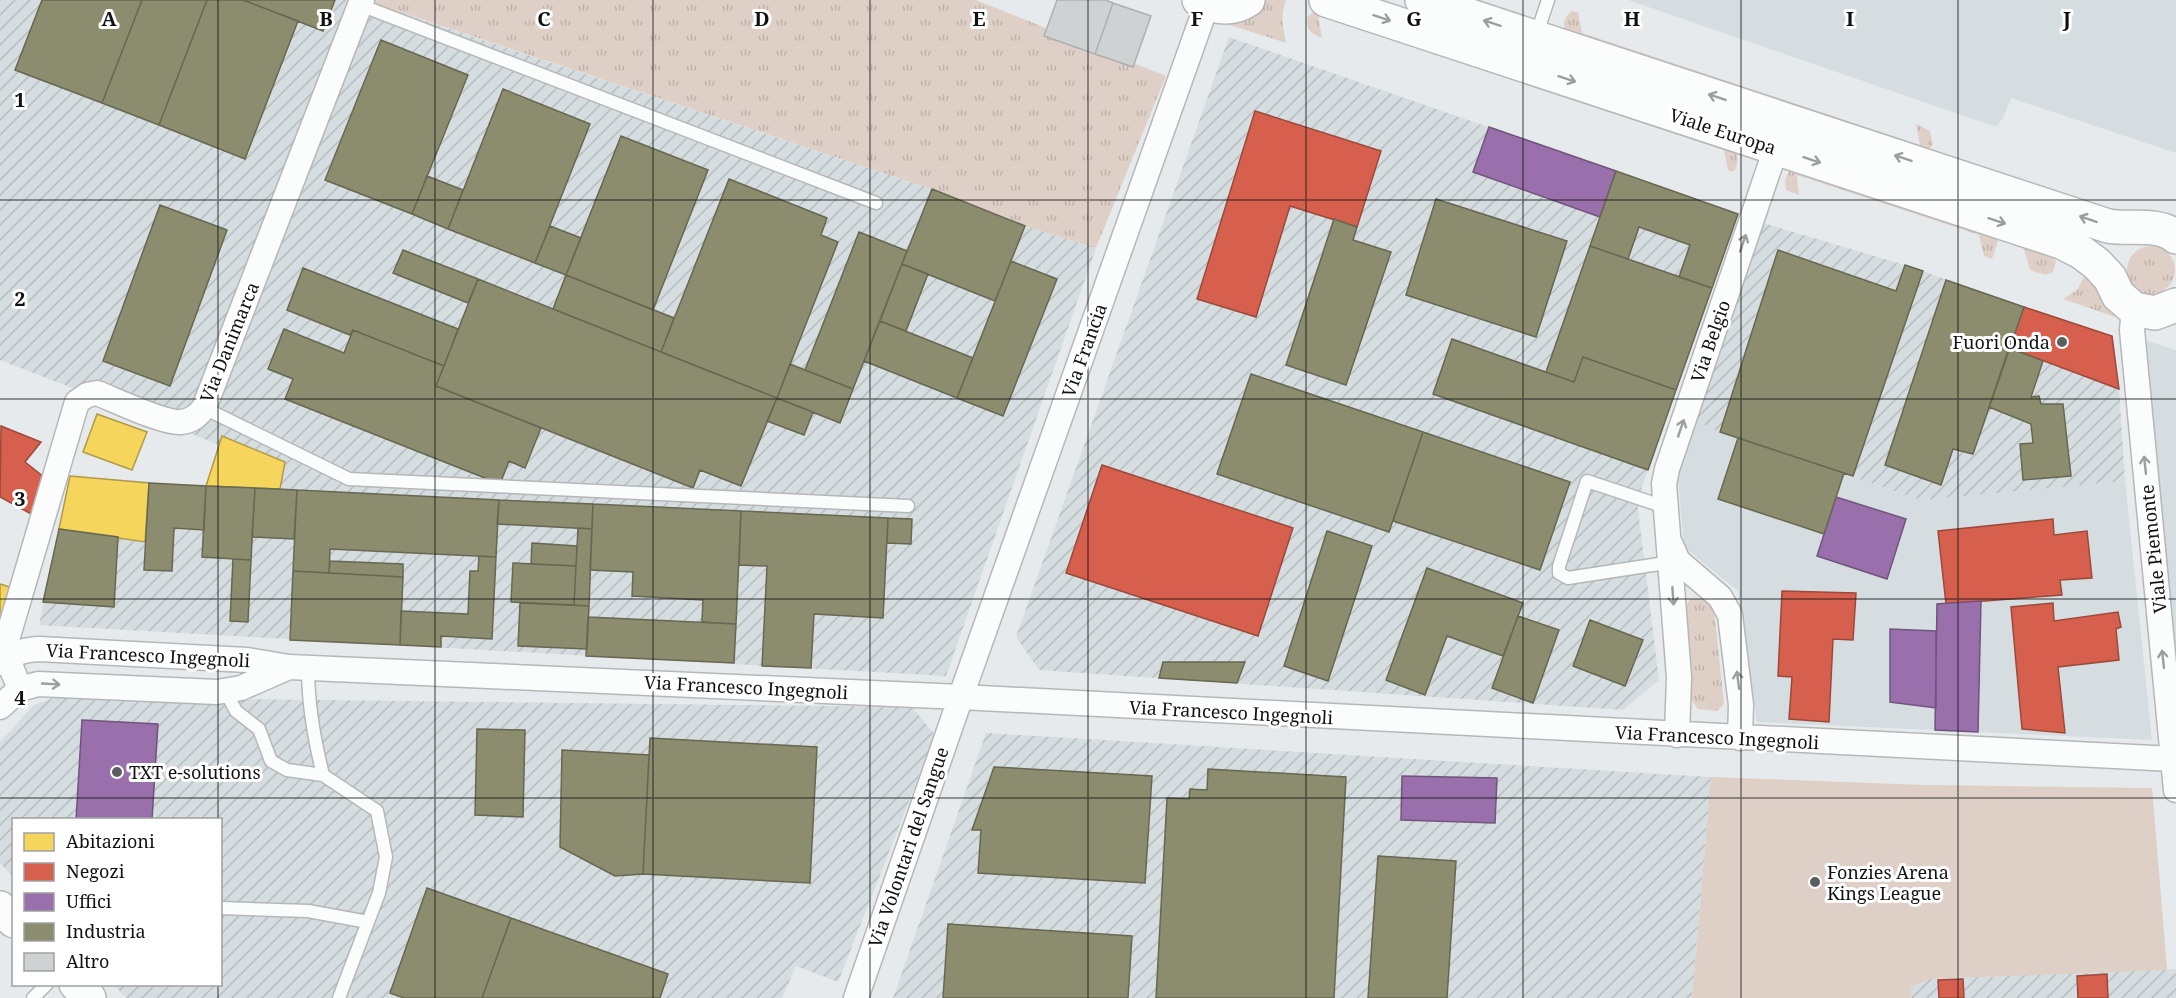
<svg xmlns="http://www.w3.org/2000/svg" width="2176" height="998" font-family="'Noto Serif',serif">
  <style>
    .built { fill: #d5dde0 }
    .industrial { fill: url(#industrial-furrows) }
    .grass { fill: url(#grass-tufts) }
    .garden { fill: #dfd0c7 }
    .homes { fill: #f6d55c; stroke: #b19a46; stroke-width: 1.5 }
    .shops { fill: #d6604d; stroke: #9b493b; stroke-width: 1.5 }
    .offices { fill: #9970ab; stroke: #70547d; stroke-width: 1.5 }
    .industry { fill: #8c8c6e; stroke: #676752; stroke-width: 1.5 }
    .building { fill: #cfd2d3; stroke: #adafb0; stroke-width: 1.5 }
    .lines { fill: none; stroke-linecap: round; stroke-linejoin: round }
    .lane-casing { stroke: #b6b7b9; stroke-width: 15 }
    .street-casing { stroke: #b6b7b9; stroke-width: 27 }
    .secondary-casing { stroke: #b6b7b9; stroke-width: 36 }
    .lane { stroke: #fbfcfc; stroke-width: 12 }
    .street { stroke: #fbfcfc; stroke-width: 24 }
    .secondary { stroke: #fbfcfc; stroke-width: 33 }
    .oneway { stroke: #9d9e9e }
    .grid { fill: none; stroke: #101212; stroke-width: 1.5; stroke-opacity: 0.55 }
    .poi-dot { fill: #5b5e5e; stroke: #fff; stroke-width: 2 }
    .labels { text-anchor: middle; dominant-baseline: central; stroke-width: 6; stroke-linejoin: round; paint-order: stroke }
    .street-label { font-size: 18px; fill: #101212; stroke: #fff }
    .poi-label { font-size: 18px; fill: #101212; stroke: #fff; text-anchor: start }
    .grid-label { font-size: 20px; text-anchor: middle; font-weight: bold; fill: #101212; stroke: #fff; stroke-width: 6; stroke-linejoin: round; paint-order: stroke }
  </style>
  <defs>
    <pattern id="industrial-furrows" width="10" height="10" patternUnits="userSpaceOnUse" patternTransform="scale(1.5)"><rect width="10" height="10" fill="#d5dde0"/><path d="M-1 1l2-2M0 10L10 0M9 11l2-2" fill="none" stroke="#b6bdbf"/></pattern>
    <pattern id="grass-tufts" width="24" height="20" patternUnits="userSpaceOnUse" patternTransform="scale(1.5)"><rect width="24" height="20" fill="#dfd0c7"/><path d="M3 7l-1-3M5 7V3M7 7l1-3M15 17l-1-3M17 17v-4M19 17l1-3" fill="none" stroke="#beb2aa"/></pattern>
  </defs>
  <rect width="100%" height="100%" fill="#e7eaec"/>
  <path class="built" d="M1628,0H2176V153L2011,98L2003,118L1996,127Z
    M2141,339L2176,350V651Z
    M1695,420L1720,432L1921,500L2125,481L2152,740L1757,722L1738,591L1684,547L1678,478Z"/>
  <path class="industrial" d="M0,0H378L377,5L932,189L1025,226L1096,248L946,676L39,625L70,476L205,486L220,445L0,360Z
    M1229,37L1738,214L1637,501L1659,680L1623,710L1039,670L1016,637Z
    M1763,223L1905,265L2024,307L2112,336L2119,389L2125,481L1921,500L1720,432L1695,420Z
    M55,697L912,707L935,735L838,982L796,966L782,998H126L114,985L220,984V820H14L13,877L0,863V742L34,705Z
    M986,733L1711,777L1692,998H893Z
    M2176,969V998H1912L1911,987L1930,979Z"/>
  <path class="grass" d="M378,0H976L1166,76L1096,248L1025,226L932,189L376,4Z
    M1262,0H1286C1280,15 1283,28 1286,43L1221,22Z
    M1317,10L1733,147C1738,156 1740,164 1733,172L1728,170L1724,150L1318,15L1322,38C1310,33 1305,30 1308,16Z
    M1572,11L1578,12L1582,33L1920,145L1916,124L1930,131L1933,145L1925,153L1567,34C1562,24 1563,19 1572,11Z
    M1799,168L2000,235L1992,259L1984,256L1979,235L1797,175L1799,195L1786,190L1785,180L1789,171Z
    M2022,243L2050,252L2056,262L2053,272L2045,275L2030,270Z
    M2127 270a24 24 0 1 1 48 0a24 24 0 1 1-48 0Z
    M2086,273C2097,287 2105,302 2115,317L2063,299L2077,290Z
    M1690,599H1706L1714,609L1724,704L1717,711L1698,709L1691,700L1683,612Z"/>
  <path class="garden" d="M1711,777L1926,785L2152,788L2167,970L1930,979L1911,987L1912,998H1692Z"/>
  <path class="homes" d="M97,414L147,432L132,470L83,452Z
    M222,436L285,462L280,489L206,486Z
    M70,476L149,483L145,542L59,529Z
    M0,584L13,588L0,631Z"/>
  <path class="shops" d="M1255,111L1381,151L1357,227L1290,206L1256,317L1197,299Z
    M2024,307L2112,336L2119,389L2009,348Z
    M1,426L41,442L25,462L44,477L33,515L0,497Z
    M1102,465L1293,528L1258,636L1066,573Z
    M2053,519L2054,535L2087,531L2092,578L2060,580L2062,595L1946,604L1938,531Z
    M1782,591L1856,593L1853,640L1833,639L1829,722L1789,719L1792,677L1778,676Z
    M2053,603L2054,621L2118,612L2121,627L2116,629L2119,660L2058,667L2065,733L2022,729L2011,607Z
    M2107,974L2108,998H2078L2077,976Z
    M1963,979L1964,998H1939L1938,980Z"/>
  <path class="offices" d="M1489,127L1616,171L1600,217L1473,172Z
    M1836,497L1906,519L1887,579L1817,556Z
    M1981,601L1978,732L1935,730L1937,604Z
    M1890,629L1936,631V708L1890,702Z
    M82,720L158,724L152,820H76Z
    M1402,776L1497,778L1495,823L1401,820Z"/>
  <path class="industry" d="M42,0H142L102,103L15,70Z
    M142,0H207L159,125L102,103Z
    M207,0H243L298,21L245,159L159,125Z
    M243,0H335L323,31Z
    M381,40L468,75L412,214L325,180Z
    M503,89L590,124L535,263L448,229Z
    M621,136L708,170L653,310L566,275Z
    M1616,171L1738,214L1712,288L1679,277L1690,245L1639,227L1628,259L1590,246Z
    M427,176L463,190L448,229L412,214Z
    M729,179L827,218L821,235L838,242L777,398L661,352Z
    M932,189L1025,226L995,301L902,264Z
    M1436,199L1567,241L1536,337L1406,295Z
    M160,205L227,230L170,386L103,361Z
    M1334,219L1357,227L1353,240L1391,252L1346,385L1286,365Z
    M550,226L581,238L566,275L535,263Z
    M859,232L907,251L853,389L805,370Z
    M1590,246L1712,288L1676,390L1583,357L1574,382L1546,372Z
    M403,250L478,279L468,303L393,273Z
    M1778,250L1896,291L1905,265L1923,271L1853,476L1720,432Z
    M1011,261L1057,279L1003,416L957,398Z
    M902,264L928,274L906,331L880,321Z
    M303,268L458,329L444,366L353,330L350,335L287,310Z
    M566,275L674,318L661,352L553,309Z
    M478,279L777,398L741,486L700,470L693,488L436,386Z
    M1946,280L2024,307L1973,454L1953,449L1941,485L1885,465Z
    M880,321L973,358L957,398L864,361Z
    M284,329L344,353L353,330L444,366L436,386L541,428L525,468L509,461L500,484L285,399L293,379L268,369Z
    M1452,339L1574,382L1583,357L1676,390L1648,470L1433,394Z
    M2009,348L2043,361L2031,397L2039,396L2041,404H2063L2071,476L2023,480L2020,444L2033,443L2031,424L1989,407Z
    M790,364L853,389L840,423L777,398Z
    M1251,374L1423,432L1389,532L1217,474Z
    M777,398L813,412L804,435L767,421Z
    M1423,432L1570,482L1540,570L1393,521Z
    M1738,438L1844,473L1824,534L1718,499Z
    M149,483L206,486L204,530L174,528L172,571L144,570Z
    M206,486L255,488L251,560L202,557Z
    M255,488L297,490L294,539L252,537Z
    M297,490L499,500L496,557L330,549L329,573L293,571Z
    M499,500L593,504L592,529L497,524Z
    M593,504L741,511L736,624L702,622L703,600L632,596L633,572L590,570Z
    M741,511L888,518L883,618L814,614L811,668L762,666L767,566L739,565Z
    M888,518L912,519L911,544L887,543Z
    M578,528L592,529L589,606L574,605Z
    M59,529L118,537L114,607L43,602Z
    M1327,531L1372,546L1328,681L1284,666Z
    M532,543L577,546L576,566L531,564Z
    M479,556L496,557L492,639L441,636V647L400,645L401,611L468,614L470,571H478Z
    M233,559L251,560L248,622L230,621Z
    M330,561L403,564V577L329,573Z
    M513,563L576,566L574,605L511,602Z
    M1427,568L1523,603L1503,656L1447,636L1425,695L1386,680Z
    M293,571L403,577L400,645L290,640Z
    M520,603L589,606L587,649L518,646Z
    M1518,616L1559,630L1533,703L1492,688Z
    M588,617L736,624L734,663L586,656Z
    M1590,620L1643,640L1625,686L1573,666Z
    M1163,662H1245L1237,683L1159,678Z
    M477,729L525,730L523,817L475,815Z
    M650,738L817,747L810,883L643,874Z
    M562,750L649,755L643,874L615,876L560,847Z
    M994,767L1152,776L1145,883L978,873L981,830H972Z
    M1208,769L1346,777L1334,998H1156L1167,798L1189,799L1190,789L1207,790Z
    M1378,856L1456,861L1447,998H1368Z
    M427,888L511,918L482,998H404L390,993Z
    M511,918L668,974L660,998H482Z
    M948,924L1132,936L1128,998H943Z"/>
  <path class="building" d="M1057,0H1105L1113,3L1095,54L1044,36Z
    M1113,3L1151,16L1133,67L1095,54Z"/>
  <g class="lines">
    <g class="lane-casing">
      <path id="lane" d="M360,5L876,203
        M1536,36L1548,0
        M204,408L349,479L908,506
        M1665,507L1587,481L1559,566V573L1568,578L1672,562
        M308,668C308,705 314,739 323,775L377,811L386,857L379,893L339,998
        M225,691L236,711L259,729L271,761L287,770L323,775
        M220,908L308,911L368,922
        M33,998L47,984"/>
    </g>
    <g class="street-casing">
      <path id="street" d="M2134,309L2132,330L2176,790
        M1670,543L1678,561L1720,597L1730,615L1741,705L1740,738
        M0,663C12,653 24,650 39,649L247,660L289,667L961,697L2173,759
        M20,689L7,657L6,643L77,402L87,395L97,393C115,400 165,424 181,422C192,421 198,415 204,408L362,0
        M0,707L20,689L38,684L217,692L241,688L289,667
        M1677,735L1679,677L1664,484L1667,469L1776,148
        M856,998L966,682L1207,4"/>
    </g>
    <g class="secondary-casing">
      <path id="secondary" d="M1199,0C1216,8 1232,11 1248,0
        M1326,0L2061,242L2081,252L2097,264L2110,278L2118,295L2134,309L2155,313L2176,305
        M1422,0L2108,226C2129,230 2159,222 2176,237
        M0,908L14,921
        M76,984L89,998"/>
    </g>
    <use href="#lane" class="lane"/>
    <use href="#street" class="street"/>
    <use href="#secondary" class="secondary"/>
  </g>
  <defs><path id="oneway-shaft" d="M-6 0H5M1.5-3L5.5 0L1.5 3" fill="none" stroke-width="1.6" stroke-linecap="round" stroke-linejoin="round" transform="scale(1.5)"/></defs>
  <g class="oneway">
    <use href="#oneway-shaft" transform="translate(1382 18) rotate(18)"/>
    <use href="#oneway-shaft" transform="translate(1492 23) rotate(-162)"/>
    <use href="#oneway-shaft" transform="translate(1567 79) rotate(18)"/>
    <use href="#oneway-shaft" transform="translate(1717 97) rotate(-162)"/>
    <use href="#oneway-shaft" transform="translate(1903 158) rotate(-162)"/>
    <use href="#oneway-shaft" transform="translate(1812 160) rotate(18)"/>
    <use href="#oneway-shaft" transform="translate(2088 219) rotate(-161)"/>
    <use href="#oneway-shaft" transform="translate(1997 221) rotate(18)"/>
    <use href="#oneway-shaft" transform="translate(1743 243) rotate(-71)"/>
    <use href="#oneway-shaft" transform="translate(1681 428) rotate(-71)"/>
    <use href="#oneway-shaft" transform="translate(2145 465) rotate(-96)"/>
    <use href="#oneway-shaft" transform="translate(1673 596) rotate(86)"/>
    <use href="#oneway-shaft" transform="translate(2163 659) rotate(-96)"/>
    <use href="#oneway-shaft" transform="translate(1738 680) rotate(-97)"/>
    <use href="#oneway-shaft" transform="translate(51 684) rotate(3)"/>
  </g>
  <path class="grid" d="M218,0V820M435,0V998M653,0V998M870,0V998M1088,0V998M1306,0V998M1523,0V998M1741,0V998M1958,0V998M0,200H2176M0,399H2176M0,599H2176M0,798H2176M218,984V998"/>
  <g class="poi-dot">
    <circle cx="2062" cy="342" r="6"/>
    <circle cx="117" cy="772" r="6"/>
    <circle cx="1815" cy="882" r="6"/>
  </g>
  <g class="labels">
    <g class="street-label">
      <text transform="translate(1723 131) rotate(18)">Viale Europa</text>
      <text transform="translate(1710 341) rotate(-71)">Via Belgio</text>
      <text transform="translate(229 342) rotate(-68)">Via Danimarca</text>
      <text transform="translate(1084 350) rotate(-70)">Via Francia</text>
      <text transform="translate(2153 549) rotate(-96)">Viale Piemonte</text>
      <text transform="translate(148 655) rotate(3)">Via Francesco Ingegnoli</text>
      <text transform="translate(746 687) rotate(3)">Via Francesco Ingegnoli</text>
      <text transform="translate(1231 712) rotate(3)">Via Francesco Ingegnoli</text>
      <text transform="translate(1717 737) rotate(3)">Via Francesco Ingegnoli</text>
      <text transform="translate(908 847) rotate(-71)">Via Volontari del Sangue</text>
    </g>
    <g class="poi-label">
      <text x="2050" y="342" text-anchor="end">Fuori Onda</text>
      <text x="129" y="772">TXT e-solutions</text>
      <text x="1827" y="872">Fonzies Arena<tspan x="1827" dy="21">Kings League</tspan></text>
    </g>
  </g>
  <g class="grid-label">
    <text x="109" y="26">A</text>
    <text x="326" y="26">B</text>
    <text x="544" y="26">C</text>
    <text x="762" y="26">D</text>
    <text x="979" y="26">E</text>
    <text x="1197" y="26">F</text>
    <text x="1414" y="26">G</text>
    <text x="1632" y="26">H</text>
    <text x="1850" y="26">I</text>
    <text x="2067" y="26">J</text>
    <text x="20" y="107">1</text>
    <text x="20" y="306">2</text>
    <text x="20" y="506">3</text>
    <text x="20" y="705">4</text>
  </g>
  <rect x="12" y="818" width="210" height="168" fill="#ffffff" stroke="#9fa0a0" stroke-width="1.5"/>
  <rect x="24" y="833" width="30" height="18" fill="#f6d55c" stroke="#9fa0a0" stroke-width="1.5"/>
  <text x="66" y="848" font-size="18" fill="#101212">Abitazioni</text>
  <rect x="24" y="863" width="30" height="18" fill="#d6604d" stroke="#9fa0a0" stroke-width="1.5"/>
  <text x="66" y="878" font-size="18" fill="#101212">Negozi</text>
  <rect x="24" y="893" width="30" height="18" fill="#9970ab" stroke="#9fa0a0" stroke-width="1.5"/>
  <text x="66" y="908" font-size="18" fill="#101212">Uffici</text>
  <rect x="24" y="923" width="30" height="18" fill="#8c8c6e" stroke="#9fa0a0" stroke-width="1.5"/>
  <text x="66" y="938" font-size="18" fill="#101212">Industria</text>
  <rect x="24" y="953" width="30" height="18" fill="#cfd2d3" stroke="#9fa0a0" stroke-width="1.5"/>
  <text x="66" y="968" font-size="18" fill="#101212">Altro</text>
</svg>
